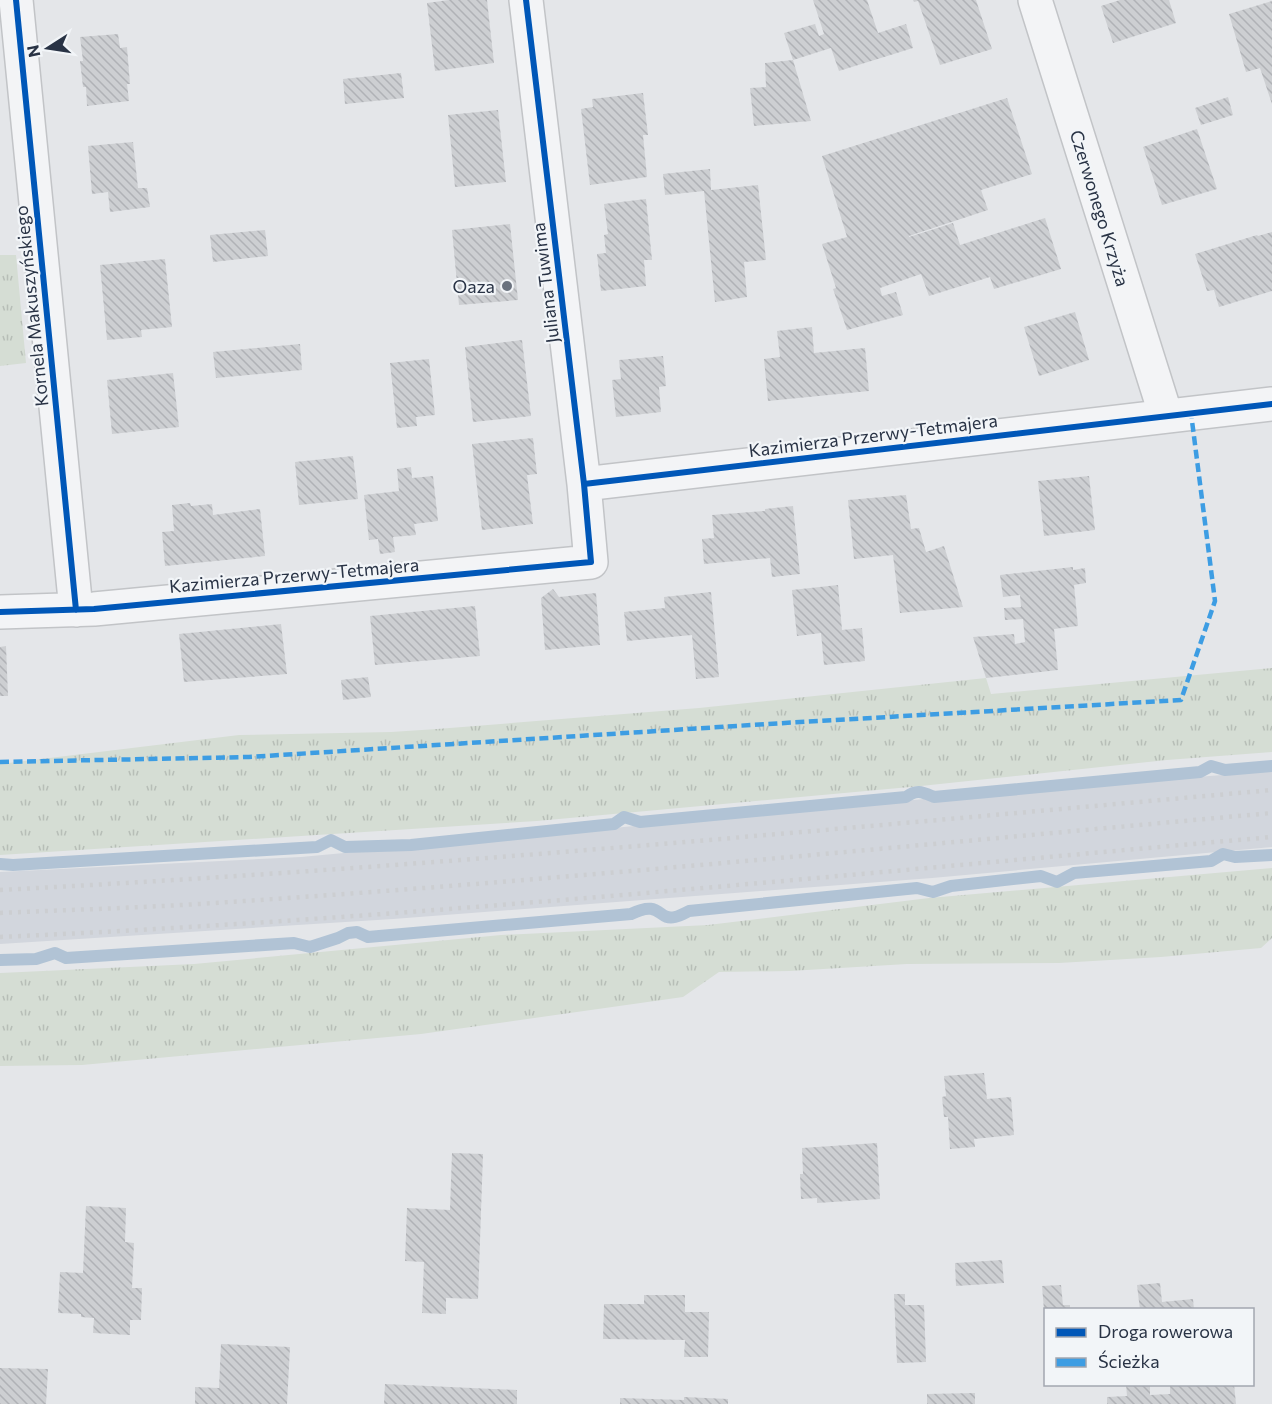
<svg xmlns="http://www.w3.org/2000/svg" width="1272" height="1404" font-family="Commissioner,sans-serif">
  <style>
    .built { fill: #d2d6dd }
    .grass { fill: url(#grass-tufts) }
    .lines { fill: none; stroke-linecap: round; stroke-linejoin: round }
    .stream { stroke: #b1c3d5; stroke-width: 12 }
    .building { fill: url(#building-back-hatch) }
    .minor-casing { stroke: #c2c4c7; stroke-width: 36 }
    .minor { stroke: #f3f4f6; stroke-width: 33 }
    .rail { stroke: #ccced1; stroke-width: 4.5; stroke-dasharray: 3 6; stroke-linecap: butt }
    .quiet { stroke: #3d9de3; stroke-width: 4.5; stroke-dasharray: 9 4.5; stroke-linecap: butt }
    .cycleway-casing { stroke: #f2f5f8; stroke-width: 10 }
    .cycleway { stroke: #0057b8; stroke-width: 6 }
    .poi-dot { fill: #6a727e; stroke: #f2f5f8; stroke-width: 2 }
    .labels { text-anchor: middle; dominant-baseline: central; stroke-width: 4.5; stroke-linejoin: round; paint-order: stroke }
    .street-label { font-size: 18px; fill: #293345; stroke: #f2f5f8 }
    .poi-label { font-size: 18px; fill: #293345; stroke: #f2f5f8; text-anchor: end }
  </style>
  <defs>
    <pattern id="grass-tufts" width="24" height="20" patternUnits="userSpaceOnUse" patternTransform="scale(1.5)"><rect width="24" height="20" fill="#d5ddd4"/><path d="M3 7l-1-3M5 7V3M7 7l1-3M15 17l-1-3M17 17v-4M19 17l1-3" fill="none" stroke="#b7beb7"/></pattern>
    <pattern id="building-back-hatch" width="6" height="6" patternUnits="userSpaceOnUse" patternTransform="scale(1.5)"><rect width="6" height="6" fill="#cdcfd2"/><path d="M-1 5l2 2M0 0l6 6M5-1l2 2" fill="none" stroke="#b0b2b6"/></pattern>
  </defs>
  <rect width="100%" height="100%" fill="#e4e6e9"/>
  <path class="built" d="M1272,771V847L932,878L393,919L0,944V872L301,857L924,799Z"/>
  <path class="grass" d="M0,255H16L26,363L0,366Z
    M1272,668V752L1167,760L921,786L537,821L0,855V764L239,735L391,732L437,729L699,708L986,678L991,694Z
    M1272,868V938L1261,948L1161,957L1059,963L907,964L790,971L719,972L683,997L421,1034L82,1065L0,1066V973L194,964L501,935L708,925L929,898Z"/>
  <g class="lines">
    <path class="stream" d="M0,864L13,865L317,847L331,840L345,847L411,845L614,824L624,817L640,822L906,797C917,789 922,792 934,797L1200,772L1211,766L1225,770L1272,766
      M0,960L36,959L55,953L66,958L294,943L310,947L338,938L348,933L357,932L368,937L631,914C662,899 657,921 675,917C680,916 685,913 689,911L917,888L933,892L951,886L1041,876L1057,882L1074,873L1211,861L1223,854L1235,857L1272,855"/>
  </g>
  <path class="building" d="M449,0H487L494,63L435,71L427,3Z
    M813,0H867L878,33L906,24L913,48L839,71L831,48L793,60L784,33L815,24L819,36L824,34Z
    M913,0H976L992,49L940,65L918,1L914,2Z
    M1120,0H1169L1176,23L1113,43L1101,6Z
    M1272,1V104L1260,68L1246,72L1229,14Z
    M118,34L120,48L127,47L130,84H127L129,101L87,106L86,87H83L80,61H83L80,37Z
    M793,60L811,121L754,126L750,88L766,87L765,63Z
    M401,73L404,98L345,104L343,79Z
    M643,93L648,135H643L647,177L590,185L581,109L593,107L592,99Z
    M1228,97L1233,115L1201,125L1195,108Z
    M1007,98L1032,174L981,190L988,210L909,236V237L953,223L960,245L1045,218L1061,269L994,289L990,277L929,296L921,274L880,288L882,296L896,292L903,315L847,330L833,289L836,288L822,244L847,237L822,156Z
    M498,110L506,182L455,187L448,115Z
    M1197,129L1217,189L1162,205L1143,147Z
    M133,142L138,188H147L150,207L110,212L108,192L92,194L88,146Z
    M710,169L711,190L758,185L766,260L744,262L747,297L715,302L704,191L665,195L663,174Z
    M646,199L652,260H644L646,286L601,291L597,254L606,253L604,235L608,234L604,204Z
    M510,224L518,300L459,305L452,230Z
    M265,230L268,256L213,262L210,235Z
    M1272,232V291L1219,307L1214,290L1207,291L1195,254L1257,235L1258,236Z
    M165,259L172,327L141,330L142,337L107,340L100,265Z
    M1075,312L1089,360L1039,376L1024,327Z
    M812,327L814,353L865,348L869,391L768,401L764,359L780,357L777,331Z
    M522,340L531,416L473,422L465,347Z
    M300,344L302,370L216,378L213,352Z
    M663,356L666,386L659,387L661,412L616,417L612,380L621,379L619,360Z
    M429,359L435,415L416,417L417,426L397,428L390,363Z
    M173,373L179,427L112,434L107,380Z
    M533,438L537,474L527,475L533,524L482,530L472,444Z
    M353,456L358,499L299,505L295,462Z
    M411,467L412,478L433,476L438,521L414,524L416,535L393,537L395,552L380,554L378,539L369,540L364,495L399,491L397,469Z
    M1089,476L1095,530L1044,536L1038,481Z
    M906,495L911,529L919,528L926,552L944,546L963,607L900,613L893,555L854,559L848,500Z
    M190,503L191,506L212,504L213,515L260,509L265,556L165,566L162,532L174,531L172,505Z
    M793,506L800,574L772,577L770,558L704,564L702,539L714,538L712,515L765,511V509Z
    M1073,567V570L1085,568L1086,583L1074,585L1078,626L1054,629L1058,670L986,678L973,637L1014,634L1015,644L1025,642L1023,619L1005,620L1004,608L1021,607L1020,595L1003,597L1000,575Z
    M838,585L842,630L862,628L865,661L824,665L821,633L797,636L792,590Z
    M553,589L559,597L596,593L600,645L545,650L541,598Z
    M711,592L719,677L696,679L692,635L627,641L624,612L665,608L664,597Z
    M475,606L480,656L375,665L370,616Z
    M281,624L287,674L184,682L179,634Z
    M6,646L8,696H0V647Z
    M368,677L371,697L343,700L341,680Z
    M984,1073L987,1099L1011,1097L1014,1135L974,1139L975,1147L950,1149L948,1117H944L942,1097L946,1096L944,1076Z
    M877,1143L880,1199L817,1203V1198L801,1199L800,1174H803L802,1148Z
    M452,1153L483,1154L478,1299L446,1298V1314L422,1313L424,1262L405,1261L407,1208L450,1210Z
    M86,1206L126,1208L125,1242L134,1243L132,1288H142L141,1320H130V1335L93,1333L94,1318L81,1317V1314L58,1313L60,1272L83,1273Z
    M1002,1260L1004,1283L956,1286L955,1263Z
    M1160,1283L1162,1302L1193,1299L1194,1310H1140L1137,1285Z
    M1061,1285L1063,1305H1070V1310H1044L1042,1286Z
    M894,1294H905V1305H924L926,1362L897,1363Z
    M644,1295H685V1312H709L708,1357H684L685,1340L603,1339L604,1304H644Z
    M221,1344L290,1347L287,1404H195V1387L219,1388Z
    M0,1368L48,1369L46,1404H0Z
    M385,1384L517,1390V1404H384Z
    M1126,1384H1150V1395L1170,1394V1384H1234L1236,1404H1107V1397L1127,1396Z
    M975,1393V1404H927V1394Z
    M684,1397L728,1399V1404H620V1398L684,1400Z"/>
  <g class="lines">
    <g class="minor-casing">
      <path id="minor" d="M16,0L76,610
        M1035,0L1166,416
        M584,484L1272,404
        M0,612L94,609L591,562L584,484L526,0"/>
    </g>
    <use href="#minor" class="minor"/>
    <path class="rail" d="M0,890C425,868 848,828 1272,790
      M0,913C66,910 132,908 199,904C557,881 914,845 1272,813
      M0,937C425,918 848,874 1272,837"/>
    <path class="quiet" d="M0,762L249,757L767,724L1181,700L1215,601L1191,413"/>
    <g class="cycleway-casing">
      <path id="cycleway" d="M16,0L76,610
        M584,484L1272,404
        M0,612L94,609L591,562L584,484L526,0"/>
    </g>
    <use href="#cycleway" class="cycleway"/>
  </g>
  <circle class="poi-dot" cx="507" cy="286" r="6"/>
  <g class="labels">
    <g class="street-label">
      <text transform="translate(1100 208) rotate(73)">Czerwonego Krzyża</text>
      <text transform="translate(545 283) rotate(-97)">Juliana Tuwima</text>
      <text transform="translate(31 306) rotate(-96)">Kornela Makuszyńskiego</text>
      <text transform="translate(873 435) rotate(-7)">Kazimierza Przerwy-Tetmajera</text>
      <text transform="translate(294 575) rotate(-5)">Kazimierza Przerwy-Tetmajera</text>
    </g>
    <g class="poi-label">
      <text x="495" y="286">Oaza</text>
    </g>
  </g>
  <rect x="1044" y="1308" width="210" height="78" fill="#f2f5f8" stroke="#a2a7b0" stroke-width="1.5"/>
  <rect x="1056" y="1328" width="30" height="9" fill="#0057b8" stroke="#a2a7b0" stroke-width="1.5"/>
  <text x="1098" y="1338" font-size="18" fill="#293345">Droga rowerowa</text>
  <rect x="1056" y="1358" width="30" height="9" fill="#3d9de3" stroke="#a2a7b0" stroke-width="1.5"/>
  <text x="1098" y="1368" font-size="18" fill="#293345">Ścieżka</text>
  <g transform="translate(48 48) rotate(258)" stroke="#f2f5f8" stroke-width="4.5" paint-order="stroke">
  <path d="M0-4.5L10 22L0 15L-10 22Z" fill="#293345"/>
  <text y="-9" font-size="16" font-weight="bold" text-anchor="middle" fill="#293345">N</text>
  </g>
</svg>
